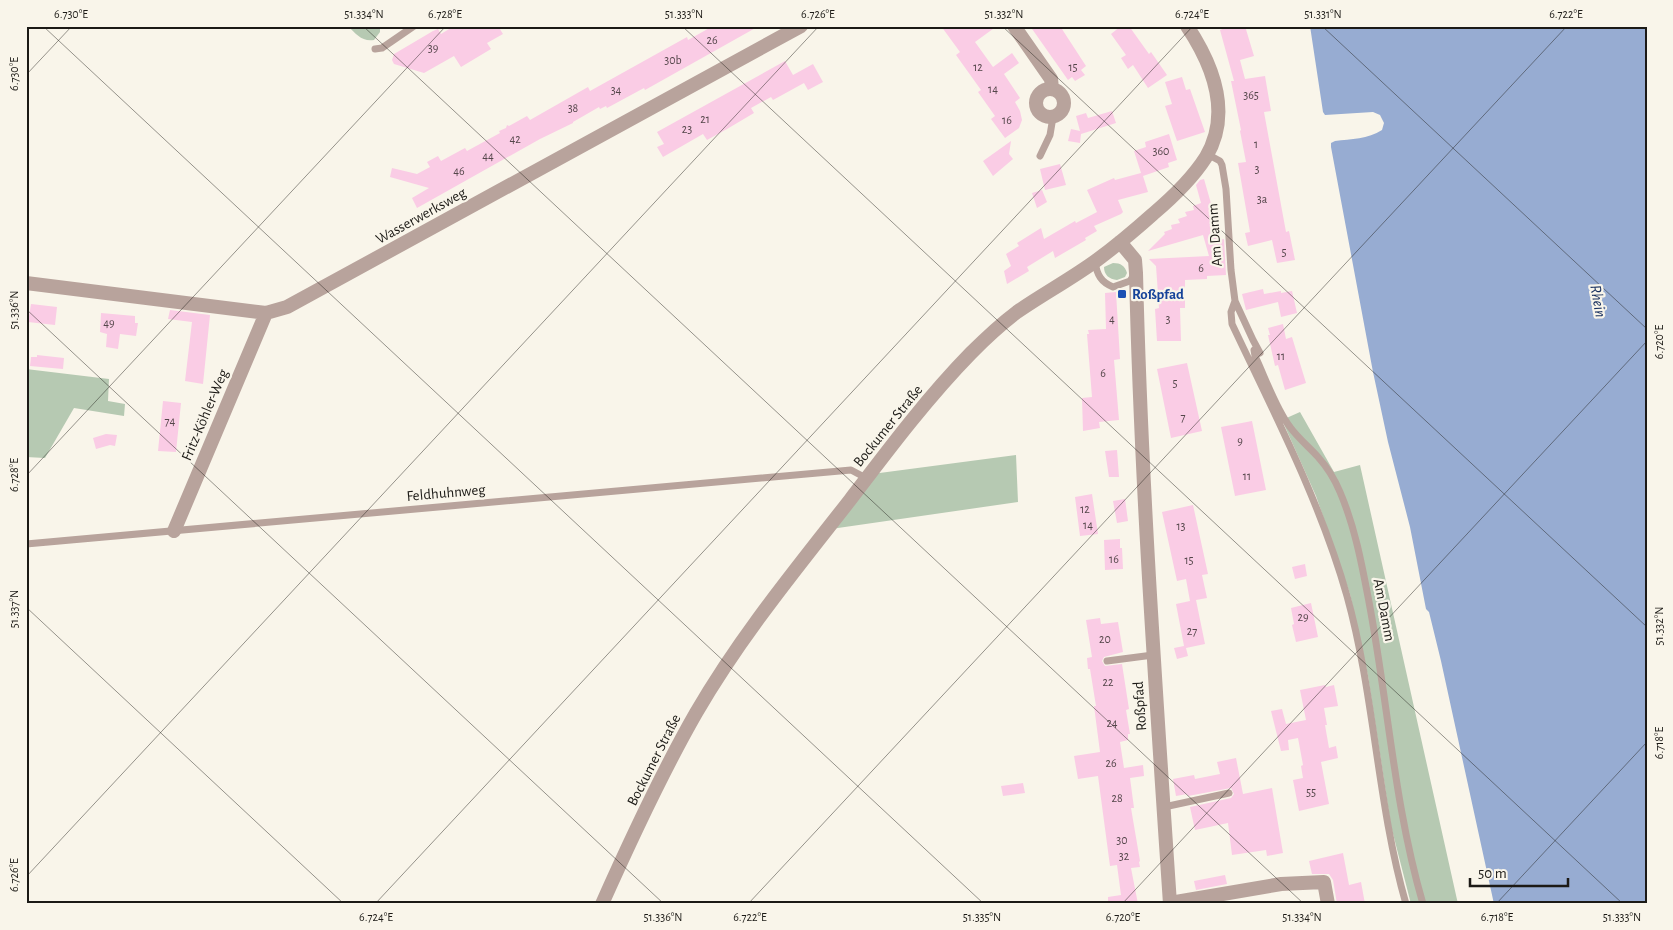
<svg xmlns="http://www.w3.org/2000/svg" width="1673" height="930" font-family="'Alegreya Sans',sans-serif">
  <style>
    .green { fill: #b6c9b2 }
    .water { fill: #97acd2 }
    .building { fill: #facce5 }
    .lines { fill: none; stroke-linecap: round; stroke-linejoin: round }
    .service { stroke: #b8a39c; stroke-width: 7 }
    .minor { stroke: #b8a39c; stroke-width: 14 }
    .ticks { fill: none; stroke: #1c1a16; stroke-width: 1; stroke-opacity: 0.45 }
    .transit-dot { fill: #1a4fb4; stroke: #f9f5ea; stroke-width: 2 }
    .labels { text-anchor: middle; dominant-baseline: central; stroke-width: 4.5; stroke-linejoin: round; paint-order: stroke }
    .number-label { font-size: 12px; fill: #54464a }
    .street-label { font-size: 15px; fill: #1c1a16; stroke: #f9f5ea }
    .transit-label { font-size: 15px; font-weight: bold; fill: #164399; stroke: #f9f5ea; text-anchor: start }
    .water-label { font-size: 16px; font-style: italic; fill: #152d5d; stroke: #f9f5ea }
    .neatline { fill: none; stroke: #1c1a16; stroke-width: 2 }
    .ticks-label { font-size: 12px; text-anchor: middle; fill: #1c1a16 }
  </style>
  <rect width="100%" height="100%" fill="#f9f5ea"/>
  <path class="green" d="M348,26H380V32L374,40C362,42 356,34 348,26Z
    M1113,263C1121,263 1125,266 1127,273L1125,277L1117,280C1109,279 1104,275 1104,267Z
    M26,369L109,379L108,401L125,404L124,416L74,408L45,458L26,457Z
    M1300,412L1334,472L1360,465L1458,904H1411L1391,826L1368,676L1350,594L1316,496L1282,420Z
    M1016,455L1018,502L831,529L872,474Z"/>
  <path class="water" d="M1310,26H1647V904H1494L1441,661L1429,612L1426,609L1410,527L1388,442L1373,372L1331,147V143L1335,141C1351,139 1368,139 1382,130L1384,123L1380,115L1373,112L1325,115L1323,112Z"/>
  <path class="building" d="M454,26H498L503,34L487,43L491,49L461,67L454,56L424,73L394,64L392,60L394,54L433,31L438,29L441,34Z
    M713,26H759L645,90L644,88L607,108L606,106L600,109L599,107L573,122V123L540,139L417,208L412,198L429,188L390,177L392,168L417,174L430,167L427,162L438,156L441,161L465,148L467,151L500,133L499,131L506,128L507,125L509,126L527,116L530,120L588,87L590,91L687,37L688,40Z
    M941,26H997L975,42L993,67L1012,53L1019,63L1004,74L1020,98L1015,102L1020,111L1022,120L1019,128L1005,138L991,119L995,116L978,92L981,90L956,55L960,52Z
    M1030,26H1060L1086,66L1081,70L1085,75L1075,81L1072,77L1068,80Z
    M1121,26H1129L1149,54L1151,52L1167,75L1148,88L1133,65L1128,69L1121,58L1126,55L1111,34Z
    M1225,26H1245L1254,56L1240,60L1245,79L1265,76L1271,111L1264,112L1286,232L1289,231L1295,260L1277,263L1272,240L1248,246L1245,233L1250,232L1238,163L1246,162L1240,131L1241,130L1231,81H1234L1220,30L1225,28Z
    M785,61L793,75L813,64L823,82L808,90L804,83L773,100L771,97L751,108L754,113L727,129L707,140L703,134L663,157L657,147L664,144L657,132Z
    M1182,77L1186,90L1190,89L1205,132L1177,141L1165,106L1172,104L1165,82Z
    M1112,111L1116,123L1081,134L1080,143L1068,141L1071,129L1080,131L1076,116L1086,113L1088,118Z
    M1169,134L1177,160L1168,163L1169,167L1143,176L1148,192L1118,200L1123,212L1121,214L1094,226L1097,231L1085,238L1086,240L1055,258L1053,251L1027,267L1029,271L1007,284L1004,271L1011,266L1006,254L1019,246L1017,243L1041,228L1044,239L1075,221L1076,223L1097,212L1087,190L1114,178L1115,180L1141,173L1134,151L1146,147L1145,142Z
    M1011,141L1009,154L1013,159L993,176L983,161Z
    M1060,164L1066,185L1045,190L1040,169Z
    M1204,179L1214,214L1210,215L1218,240L1224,239L1226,275L1207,276V279L1185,280V308H1180L1181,341H1157L1155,309L1159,308L1156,266L1149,259L1209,256L1203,235L1148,251L1165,234L1164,232L1172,229L1171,225L1180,223L1178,219L1187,216L1185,212L1194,210L1193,206L1201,203L1196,185L1200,180Z
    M1042,190L1047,202L1037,208L1032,193Z
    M1263,289L1264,294L1281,291V293L1292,291L1297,313L1281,317L1278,302L1246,310L1242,294Z
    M1116,292L1120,359L1114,360L1119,420L1099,422L1100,428L1083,431L1082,398L1092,397L1087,334H1089L1088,330L1106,329L1105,293Z
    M31,304L57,307L55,325L28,322Z
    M170,310L210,315L203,384L185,381L192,322L168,319Z
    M101,313L135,316V323H138L136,336L120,334L118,349L106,347L107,334L100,332Z
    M1283,324L1286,339L1292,337L1306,383L1285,390L1278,365L1275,366L1268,335H1270L1268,328Z
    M37,355L64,358L63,369L30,366L31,357H37Z
    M1187,363L1202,431L1171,438L1157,369Z
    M163,401L181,403L176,452L158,451Z
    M1252,421L1266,490L1235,496L1221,427Z
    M106,434L117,435L115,446L110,445L96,449L93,438Z
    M1117,450L1119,477H1109L1105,451Z
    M1092,494L1098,534L1080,536L1075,497Z
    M1125,499L1128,521L1117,523L1113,501Z
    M1193,505L1208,574L1202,575L1207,598L1196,600L1205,644L1186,648L1188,656L1177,659L1174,648L1184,646L1176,604L1190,601L1186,579L1177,581L1162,512Z
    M1120,539V548H1122L1123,569L1105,570L1104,540Z
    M1305,564L1307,576L1295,579L1292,567Z
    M1311,603L1318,637L1296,642L1292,625L1294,624L1291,608Z
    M1100,618L1101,624L1118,622L1123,652L1104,657L1102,661L1105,666L1122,664L1129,709L1126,710L1130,734H1128V740L1120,742L1124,768L1143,765L1144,776L1130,778L1134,808H1131L1140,861L1139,862L1140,867L1131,868L1138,904H1108V897L1121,895L1117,865L1110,866L1098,776L1078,779L1074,756L1100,752L1094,706H1096L1090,669H1088L1087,658L1092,657L1086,620Z
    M1325,685L1326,687L1334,685L1338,706L1324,708L1327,725H1325L1329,748L1336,746L1338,758L1321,762L1329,804L1299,811L1293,780L1303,778L1301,766L1303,765L1298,738L1288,740L1289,750L1281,751L1271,711L1282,709L1286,724L1306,720L1300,690Z
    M1236,758L1243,794L1272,788L1283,853L1267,856L1266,850L1232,855L1228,823L1195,830L1190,807L1231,798L1234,794L1231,788L1188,796L1187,794L1176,796L1173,779L1194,775L1195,779L1220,774L1217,762Z
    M1023,783L1025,793L1003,796L1001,786Z
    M1343,853L1349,885L1361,882L1365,904H1337L1333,880L1329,874H1312L1309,861Z
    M1225,875L1227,884L1196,890L1194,881Z"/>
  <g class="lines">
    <path class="service" d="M375,49L382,48L414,26
      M1207,154L1220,161L1222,165L1226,189L1231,270L1235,301L1253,340L1260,353
      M1040,156L1050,135L1053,117
      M1095,262C1097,275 1101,282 1113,287L1130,281L1134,275
      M1235,301L1231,312L1232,324C1274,413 1320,501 1347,596C1375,697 1377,803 1406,904
      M1257,348L1254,350L1255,356C1265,377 1276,409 1290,427C1298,438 1309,447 1318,457C1327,467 1335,480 1340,492C1355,527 1362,565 1369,602C1388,702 1394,805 1423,904
      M26,544L851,470L866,478
      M1107,661L1153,655
      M1164,807L1229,793"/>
    <path class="minor" d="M1014,26L1051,79L1052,88
      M1036 103a14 14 0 1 1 28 0a14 14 0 1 1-28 0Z
      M1120,242L1135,260L1136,273C1141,484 1156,694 1170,904
      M26,283L266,313L287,307L801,26
      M174,531L266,313
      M1170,903L1281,884L1324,882L1328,904
      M602,904C631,839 661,774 696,713C740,637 796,569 850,500C888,450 927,398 971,353C985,339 1001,324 1017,312C1043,294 1071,279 1097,260C1116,246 1135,230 1153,214C1173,197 1192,179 1206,157C1232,113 1213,65 1187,26"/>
  </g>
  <path class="ticks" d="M43,26L984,904M363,26L1304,904M682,26L1623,904M1002,26L1647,627M1322,26L1647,329M1642,26L1647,31M26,75L72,26M26,309L664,904M26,476L446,26M26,607L344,904M26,877L819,26M375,904L1193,26M748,904L1567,26M1122,904L1647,341M1496,904L1647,742"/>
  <rect class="transit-dot" x="1117" y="289" width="10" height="10" rx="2.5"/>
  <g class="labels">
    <g class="number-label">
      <text x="712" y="40">26</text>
      <text x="433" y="48">39</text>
      <text x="673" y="60">30b</text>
      <text x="978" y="67">12</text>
      <text x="1073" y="67">15</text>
      <text x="993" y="89">14</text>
      <text x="616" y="90">34</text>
      <text x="1251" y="95">365</text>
      <text x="573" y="108">38</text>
      <text x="705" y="119">21</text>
      <text x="1007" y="120">16</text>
      <text x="687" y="129">23</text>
      <text x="515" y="139">42</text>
      <text x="1256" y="144">1</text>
      <text x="1161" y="151">360</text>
      <text x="488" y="156">44</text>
      <text x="1257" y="169">3</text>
      <text x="459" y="171">46</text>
      <text x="1262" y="199">3a</text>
      <text x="1284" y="252">5</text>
      <text x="1201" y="268">6</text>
      <text x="1112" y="319">4</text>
      <text x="1168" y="319">3</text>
      <text x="109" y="323">49</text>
      <text x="1281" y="356">11</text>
      <text x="1103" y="373">6</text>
      <text x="1175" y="383">5</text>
      <text x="1183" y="417">7</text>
      <text x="170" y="421">74</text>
      <text x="1240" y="441">9</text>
      <text x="1247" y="476">11</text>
      <text x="1085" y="509">12</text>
      <text x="1088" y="525">14</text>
      <text x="1181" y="526">13</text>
      <text x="1114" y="559">16</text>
      <text x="1189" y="560">15</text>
      <text x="1303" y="617">29</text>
      <text x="1192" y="631">27</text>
      <text x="1105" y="639">20</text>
      <text x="1108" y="682">22</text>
      <text x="1112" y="723">24</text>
      <text x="1111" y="763">26</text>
      <text x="1311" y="792">55</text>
      <text x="1117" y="798">28</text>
      <text x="1122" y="840">30</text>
      <text x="1124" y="856">32</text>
    </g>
    <g class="street-label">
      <text transform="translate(421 216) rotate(-29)">Wasserwerksweg</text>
      <text transform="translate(1215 235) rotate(-94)">Am Damm</text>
      <text transform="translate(205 415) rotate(-67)">Fritz-Köhler-Weg</text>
      <text transform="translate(888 426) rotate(-51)">Bockumer Straße</text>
      <text transform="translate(446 493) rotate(-5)">Feldhuhnweg</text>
      <text transform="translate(1384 610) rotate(79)">Am Damm</text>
      <text transform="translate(1140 706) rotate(-94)">Roßpfad</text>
      <text transform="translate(654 760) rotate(-63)">Bockumer Straße</text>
    </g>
    <g class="transit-label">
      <text x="1132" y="294">Roßpfad</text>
    </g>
    <g class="water-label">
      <text transform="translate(1598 301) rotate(80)">Rhein</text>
    </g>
  </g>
  <rect width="1673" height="930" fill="none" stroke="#f9f5ea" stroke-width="55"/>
  <path d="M1470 878v8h98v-8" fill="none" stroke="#1c1a16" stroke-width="2.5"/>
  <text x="1478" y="878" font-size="15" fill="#1c1a16" stroke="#f9f5ea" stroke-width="4" paint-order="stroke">50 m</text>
  <rect x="28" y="28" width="1618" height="874" class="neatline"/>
  <g class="ticks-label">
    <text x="71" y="18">6.730°E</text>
    <text x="364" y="18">51.334°N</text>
    <text x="445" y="18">6.728°E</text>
    <text x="684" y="18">51.333°N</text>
    <text x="818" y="18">6.726°E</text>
    <text x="1004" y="18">51.332°N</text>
    <text x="1192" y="18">6.724°E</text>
    <text x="1323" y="18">51.331°N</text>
    <text x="1566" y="18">6.722°E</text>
    <text transform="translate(14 74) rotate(-90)" y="4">6.730°E</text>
    <text transform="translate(14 310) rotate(-90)" y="4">51.336°N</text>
    <text transform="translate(1659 342) rotate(-90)" y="4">6.720°E</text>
    <text transform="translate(14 475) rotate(-90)" y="4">6.728°E</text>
    <text transform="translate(14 609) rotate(-90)" y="4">51.337°N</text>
    <text transform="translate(1659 626) rotate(-90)" y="4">51.332°N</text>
    <text transform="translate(1659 743) rotate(-90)" y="4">6.718°E</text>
    <text transform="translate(14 875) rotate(-90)" y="4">6.726°E</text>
    <text x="376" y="921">6.724°E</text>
    <text x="663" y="921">51.336°N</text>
    <text x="750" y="921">6.722°E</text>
    <text x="982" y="921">51.335°N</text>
    <text x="1123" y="921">6.720°E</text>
    <text x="1302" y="921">51.334°N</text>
    <text x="1497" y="921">6.718°E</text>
    <text x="1622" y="921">51.333°N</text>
  </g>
</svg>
